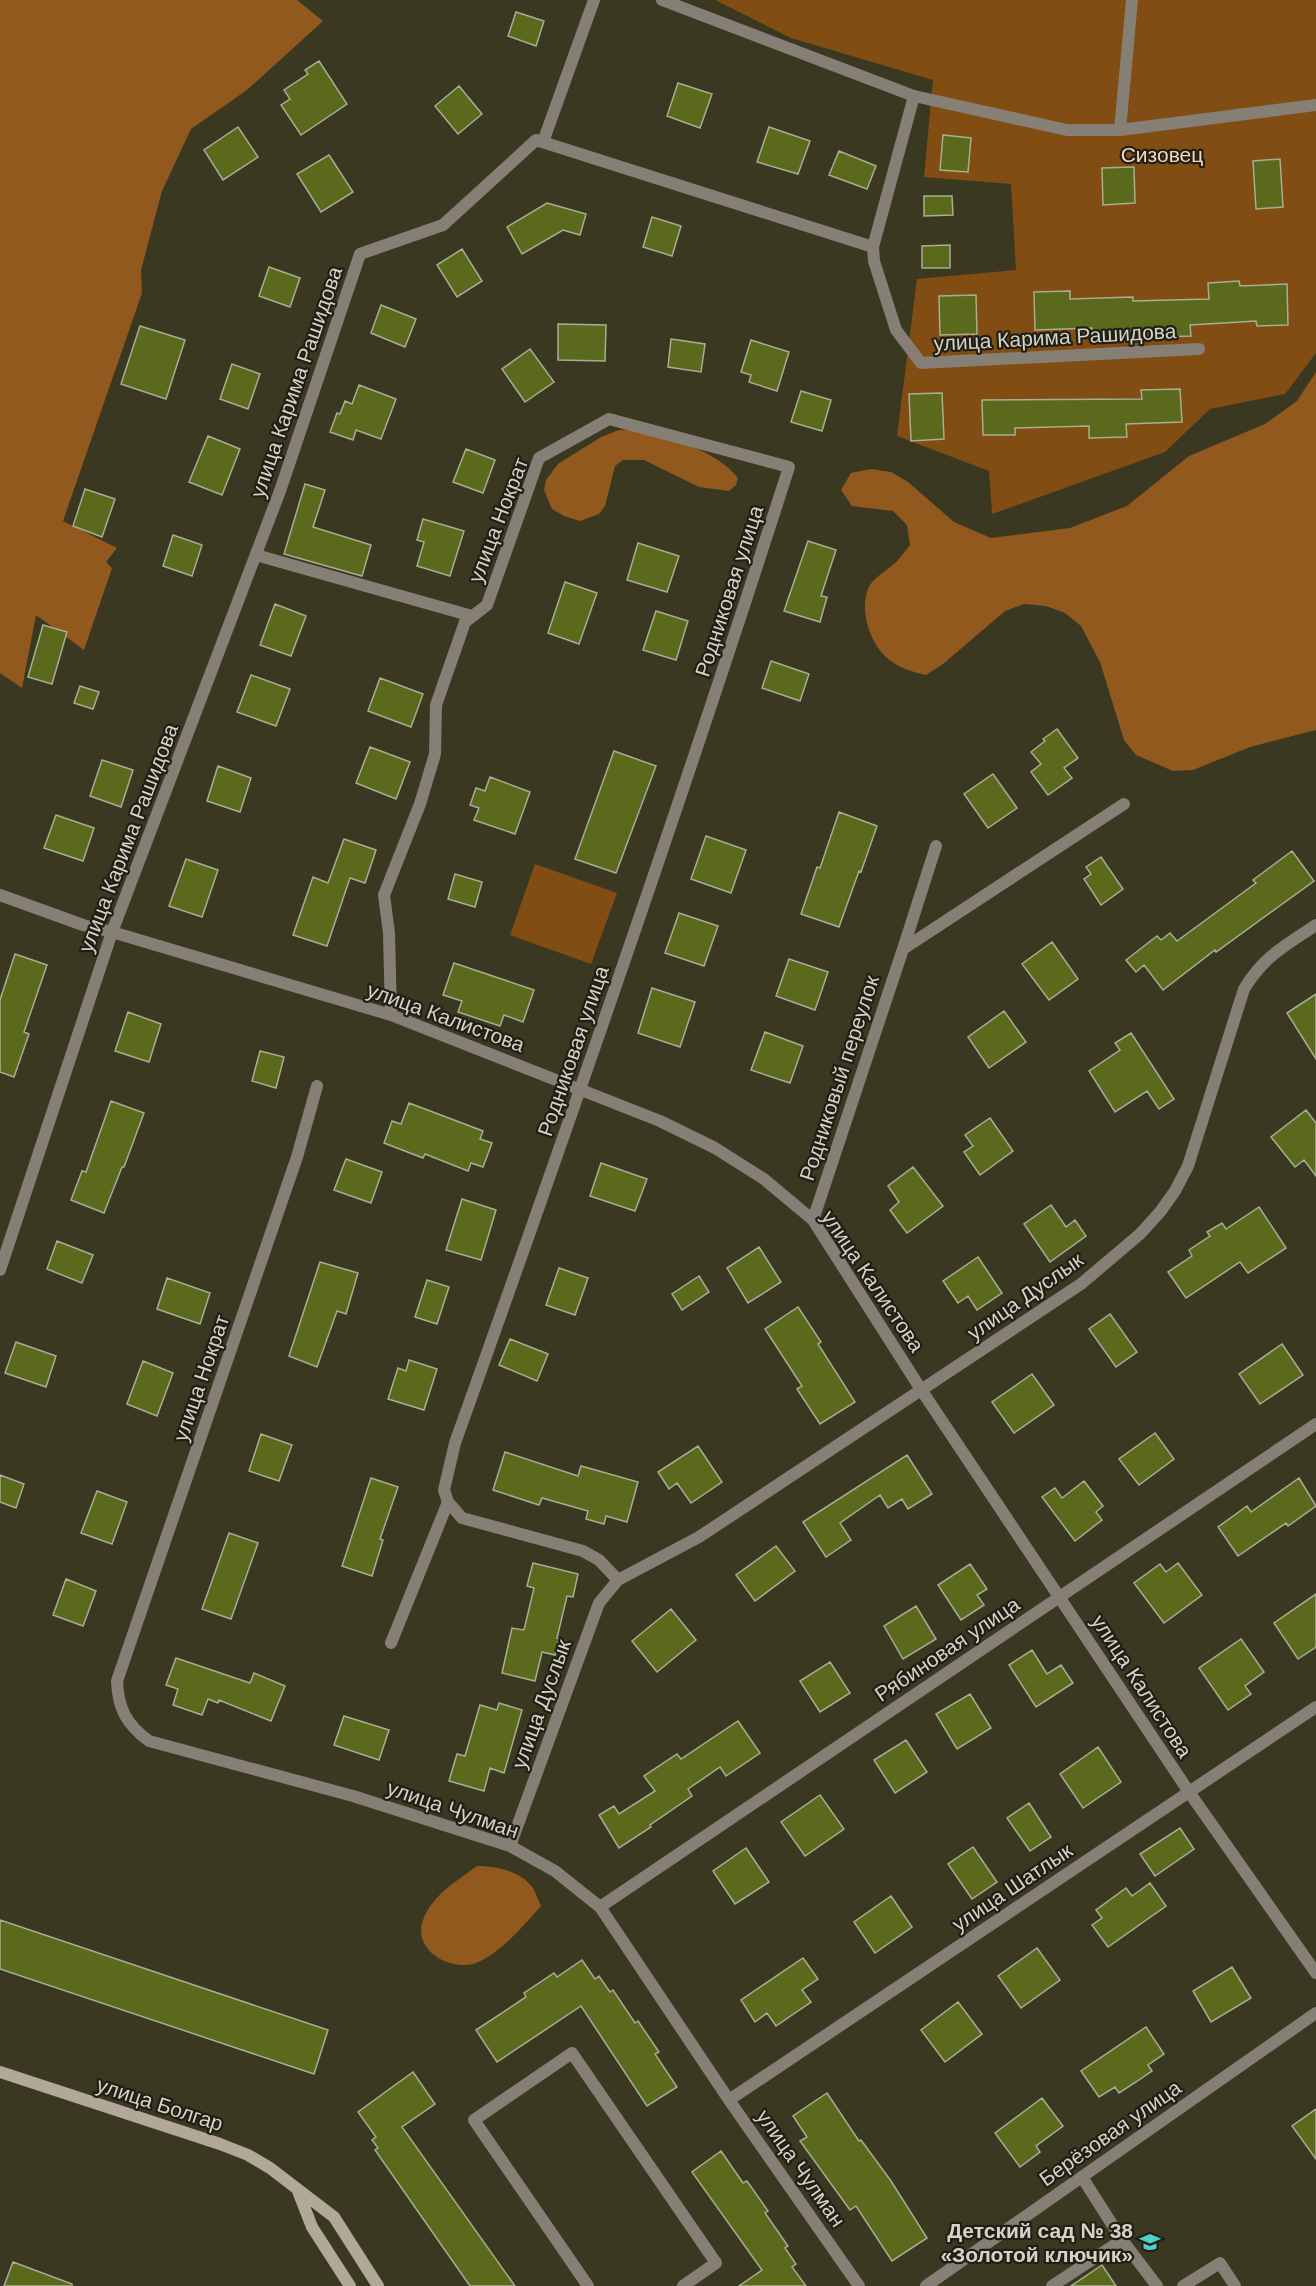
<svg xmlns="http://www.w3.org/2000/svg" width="1316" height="2286" font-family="Helvetica,sans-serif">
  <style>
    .green { fill: #824d12 }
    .forest { fill: #91591e }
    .building { fill: #5a691b; stroke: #a7ae95; stroke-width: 1.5 }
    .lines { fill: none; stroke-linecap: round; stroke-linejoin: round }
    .lane { stroke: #857f76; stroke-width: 12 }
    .street { stroke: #857f76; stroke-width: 12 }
    .secondary { stroke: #b1a899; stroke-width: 12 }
    .labels { text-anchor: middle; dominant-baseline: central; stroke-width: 4.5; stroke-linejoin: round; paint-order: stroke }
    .park-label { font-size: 21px; fill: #f8d7ba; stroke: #201f15 }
    .street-label { font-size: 21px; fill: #d5d3c6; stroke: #201f15 }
    .poi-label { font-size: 21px; font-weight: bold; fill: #d5d3c6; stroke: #201f15; text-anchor: end }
  </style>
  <rect width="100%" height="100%" fill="#3b3822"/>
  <path class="green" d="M715,0H1316V353L1285,394L1210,409L1165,452L992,514L989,471L897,436L917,279L1016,270L1011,184L924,177L933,80L791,38Z
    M535,864L617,893L591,964L510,935Z"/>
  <path class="forest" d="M0,0H297L323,21L247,90L191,129L162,191L141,270L142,293L63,521L117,548L106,562L112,568L84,650L36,615L22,688L0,673Z
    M1316,372V730L1250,747L1193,770L1173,771L1136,755L1124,740L1100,662L1081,626L1065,613L1046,606L1024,604L1005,611L943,664L926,675C913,672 902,669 891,661C871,647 859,612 868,589C872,578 890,569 898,560C902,555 906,550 910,545L907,525L893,511L852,506L841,490L851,473L871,469L891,472L908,482L954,522L991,538L1070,528L1127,506L1189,456L1265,424L1297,401Z
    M639,429C672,439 716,450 738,478L736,485L729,491L699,487L644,460H623L615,466L605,506L599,514L580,521L564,516L552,509L544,490L546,480L558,464L601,437L619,430Z
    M477,1866C496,1866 521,1871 533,1888C536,1893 538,1900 541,1906C524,1925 500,1954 476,1963C450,1972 412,1950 423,1920C432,1895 457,1881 477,1866Z"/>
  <path class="building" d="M516,12L544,21L536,46L508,36Z
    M319,61L347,104L301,135L281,105L290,99L284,90L308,74L305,70Z
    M678,83L712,94L700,128L667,116Z
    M459,86L482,114L458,134L435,106Z
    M238,127L258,157L223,180L204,150Z
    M769,127L810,141L798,174L757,162Z
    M943,135L971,138L968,172L940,170Z
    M839,151L876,166L867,189L829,175Z
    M329,155L353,192L321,212L297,174Z
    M1280,159L1283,207L1256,209L1253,161Z
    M1134,167L1135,203L1103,205L1102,168Z
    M924,196H952L953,215L924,216Z
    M547,203L586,214L580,235L563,230L522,254L507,227Z
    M652,217L681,226L672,256L643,247Z
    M950,245V268H922V246Z
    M462,249L482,281L457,297L437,265Z
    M269,267L300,278L290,307L259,296Z
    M1239,281L1240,286L1287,284L1288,325L1257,326L1256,321L1190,325L1191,336L1159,337V330L1092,333V328L1035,330L1034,292L1070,291V299L1133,297V301L1209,299L1208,283Z
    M976,295L977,334L940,335L939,296Z
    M381,305L416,319L405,347L371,333Z
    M558,324L606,325L605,361L558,360Z
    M140,326L185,340L166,399L121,384Z
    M671,339L705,344L701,372L668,367Z
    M751,340L789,352L777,391L749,382L751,375L741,372Z
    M530,349L554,382L525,402L502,369Z
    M232,364L260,374L248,409L220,399Z
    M359,385L396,399L381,439L356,430L353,440L330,432L337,413L340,414L345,401L352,404Z
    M1180,389L1182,422L1126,424L1127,437L1089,438V426L1015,428V435H983L982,400L1142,399L1141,390Z
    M801,391L831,400L822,431L791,422Z
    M942,393L944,439L911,441L909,394Z
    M208,436L240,449L222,495L189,482Z
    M466,449L495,460L483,493L453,482Z
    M305,484L325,490L313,527L371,545L362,576L284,554Z
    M85,489L115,499L102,537L73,526Z
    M423,519L464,531L450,576L417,566L424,542L417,540Z
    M173,535L202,545L192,576L163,566Z
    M808,541L836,550L821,596L827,597L820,622L784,611Z
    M638,543L679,556L667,592L627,580Z
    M565,582L597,593L579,644L548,633Z
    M275,604L306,616L291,656L260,645Z
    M656,611L688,621L676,660L643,650Z
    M43,625L67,632L52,684L28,677Z
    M771,661L809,674L800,701L762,688Z
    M251,675L290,689L276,726L237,712Z
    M380,678L423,694L411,727L368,711Z
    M80,686L99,692L93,709L74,703Z
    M1057,729L1078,758L1064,768L1072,778L1048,795L1031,772L1041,764L1031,752L1045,741L1043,739Z
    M370,747L410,762L396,799L356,783Z
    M614,751L656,766L616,873L575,859Z
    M102,760L133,770L121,807L90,796Z
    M218,766L251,778L240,812L207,801Z
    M993,774L1017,808L988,828L964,794Z
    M490,777L530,792L515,834L474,820L479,808L470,805L476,788L485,791Z
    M839,812L877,826L861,872L859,871L839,927L801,914L817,867L820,868Z
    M56,815L94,828L83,861L44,848Z
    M706,836L746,850L731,893L691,879Z
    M344,839L376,850L365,883L350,878L327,946L293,935L313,877L328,883Z
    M1292,851L1314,881L1216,952L1215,950L1163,990L1144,965L1136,972L1126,960L1157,936L1161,940L1170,933L1177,941L1256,883L1253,880Z
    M1101,857L1123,889L1101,905L1084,879L1091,874L1086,867Z
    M186,859L218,870L202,917L169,906Z
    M455,874L482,882L475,907L448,899Z
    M679,913L718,926L704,966L665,953Z
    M1052,942L1078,979L1049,1000L1022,964Z
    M15,954L47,965L24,1032L29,1034L14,1077L0,1072V1000Z
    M789,959L828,972L815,1010L776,996Z
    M454,963L534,990L523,1022L504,1015L500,1026L458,1012L462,1001L443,995Z
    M652,988L695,1002L680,1047L638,1033Z
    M1316,994V1059L1287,1013Z
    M1004,1011L1026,1042L989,1068L968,1037Z
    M128,1012L161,1024L149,1062L115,1051Z
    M765,1032L803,1046L790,1083L751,1070Z
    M1131,1033L1174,1099L1159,1109L1147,1091L1115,1112L1089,1071L1120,1050L1115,1043Z
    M260,1051L284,1057L276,1088L252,1081Z
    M111,1101L144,1113L124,1167H122L104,1213L71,1200L82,1171L86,1172Z
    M409,1103L483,1131L480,1139L492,1143L483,1167L471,1163L468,1171L425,1154L423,1158L384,1143L392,1121L401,1124Z
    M1306,1110L1316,1123V1176L1304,1160L1295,1167L1271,1137Z
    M990,1118L1013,1151L980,1175L964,1152L973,1146L965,1135Z
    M346,1159L382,1172L371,1203L334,1190Z
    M601,1163L647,1179L635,1211L590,1196Z
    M913,1167L943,1206L907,1233L890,1210L899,1202L888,1186Z
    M462,1199L496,1210L481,1260L446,1250Z
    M1051,1205L1066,1227L1075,1220L1086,1236L1050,1262L1024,1224Z
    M1259,1207L1286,1248L1248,1273L1240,1262L1186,1298L1168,1272L1192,1256L1189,1250L1210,1236L1207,1232L1222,1223L1226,1229Z
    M57,1241L93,1255L82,1283L47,1269Z
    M759,1247L781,1282L748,1303L727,1268Z
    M978,1257L1002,1293L977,1310L968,1296L958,1303L943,1281Z
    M320,1262L358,1273L346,1314L337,1311L317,1367L289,1356Z
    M559,1268L588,1278L575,1315L546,1305Z
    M699,1276L709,1292L682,1310L672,1294Z
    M167,1278L210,1293L200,1324L157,1309Z
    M427,1280L449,1287L437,1324L415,1317Z
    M798,1307L821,1342L818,1344L855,1402L820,1424L797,1389L802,1386L765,1329Z
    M1110,1314L1137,1352L1116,1367L1089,1329Z
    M510,1339L548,1354L537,1381L499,1365Z
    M16,1342L56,1356L46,1387L5,1373Z
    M1282,1344L1303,1375L1260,1404L1239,1374Z
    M409,1360L437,1369L424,1410L388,1399L398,1368L406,1371Z
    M143,1361L173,1373L157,1416L127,1404Z
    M1032,1374L1054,1405L1014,1433L992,1402Z
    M1155,1433L1174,1459L1139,1485L1119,1459Z
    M261,1434L292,1445L279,1481L249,1471Z
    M698,1446L722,1482L691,1503L677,1483L669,1489L658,1472Z
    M505,1452L578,1476L581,1466L638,1482L627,1522L606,1516L604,1524L586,1519L588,1511L542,1498L539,1505L493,1490Z
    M907,1455L932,1494L908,1509L902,1499L888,1508L880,1495L840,1523L851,1540L826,1557L803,1522Z
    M0,1475L24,1484L16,1508L0,1502Z
    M371,1478L398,1487L380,1539L383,1540L372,1576L342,1566Z
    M1299,1478L1316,1506L1288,1526L1286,1523L1238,1556L1218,1527L1247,1506L1251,1512Z
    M1084,1481L1103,1506L1096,1512L1102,1520L1075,1541L1042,1497L1055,1488L1062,1498Z
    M97,1491L127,1502L112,1544L81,1533Z
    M229,1533L258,1543L231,1619L202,1609Z
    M776,1546L795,1571L755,1601L736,1575Z
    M533,1563L578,1574L573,1597L567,1596L557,1638L559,1639L555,1655L542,1652L535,1681L502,1673L512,1628L524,1630L534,1588L527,1586Z
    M1178,1563L1202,1595L1164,1623L1134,1583L1160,1564L1166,1572Z
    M970,1564L987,1589L977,1595L984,1605L961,1620L938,1585Z
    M66,1579L96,1591L83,1626L53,1615Z
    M1316,1594V1647L1298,1659L1274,1623Z
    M916,1606L936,1639L903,1659L884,1626Z
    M671,1609L696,1640L657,1672L632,1641Z
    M1241,1639L1264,1672L1245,1686L1251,1694L1228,1710L1199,1668Z
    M1032,1650L1047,1674L1061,1665L1073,1683L1036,1707L1009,1665Z
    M176,1658L250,1683L254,1673L285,1686L271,1721L219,1700L218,1703L208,1699L202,1715L173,1705L178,1689L166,1685Z
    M830,1662L850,1693L820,1712L800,1681Z
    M970,1694L991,1728L957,1749L936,1714Z
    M499,1703L522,1710L504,1773L490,1768L484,1791L449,1781L457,1754L465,1756L480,1705L497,1710Z
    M344,1716L389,1730L379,1760L334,1745Z
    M738,1721L760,1753L726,1776L720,1767L688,1789L692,1796L650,1825L651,1827L619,1848L599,1815L614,1806L619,1814L655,1791L644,1776L677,1754L681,1759Z
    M906,1740L927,1772L895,1793L874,1760Z
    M1098,1747L1121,1782L1083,1808L1060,1774Z
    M820,1795L844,1829L805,1856L781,1822Z
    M1029,1803L1051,1837L1030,1851L1007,1818Z
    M1180,1828L1194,1849L1155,1876L1140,1854Z
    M973,1847L997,1882L972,1899L948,1864Z
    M746,1848L769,1882L735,1904L713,1871Z
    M1150,1883L1166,1906L1108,1947L1092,1925L1102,1918L1096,1910L1126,1888L1132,1896Z
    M891,1896L912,1927L875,1953L854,1922Z
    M0,1920L328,2030L314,2074L0,1969Z
    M1037,1948L1060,1980L1021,2008L998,1976Z
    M803,1958L818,1979L802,1990L811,2002L776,2026L767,2013L755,2022L741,2000Z
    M582,1960L595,1979L599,1976L610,1992L613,1990L635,2023L638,2021L659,2052L655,2054L677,2087L647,2106L581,2006L497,2062L476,2030L526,1997L524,1993L554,1973L557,1977Z
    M1232,1967L1251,1998L1211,2022L1193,1991Z
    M958,2002L982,2034L945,2062L921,2030Z
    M1146,2027L1164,2054L1148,2065L1152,2071L1136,2082L1119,2093L1115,2087L1099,2097L1081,2071Z
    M413,2072L435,2104L402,2127L515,2286H470L375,2150L378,2148L372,2140L376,2137L358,2112Z
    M827,2093L859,2141L861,2140L891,2181L927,2238L892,2261L856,2206L850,2210L800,2141L807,2137L793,2116Z
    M1042,2098L1063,2126L1036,2146L1040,2152L1020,2167L995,2133Z
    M1316,2109V2159L1292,2126Z
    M721,2151L743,2183L747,2181L768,2211L765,2213L788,2246L785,2248L796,2264L792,2267L806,2286H739L762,2270L692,2172Z
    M13,2262L72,2284V2286H4Z
    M1102,2265L1116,2286H1071Z"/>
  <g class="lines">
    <path class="lane" d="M1120,130L1132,0
      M873,247L914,96
      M256,555L472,616
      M1082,2177L1122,2240L1157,2286
      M588,2286L474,2120L572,2053L716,2263L683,2286
      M1052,2286L1122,2240
      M1183,2286L1220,2263L1235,2286"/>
    <path class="street" d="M662,0L914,96L1067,130H1120L1316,105
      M543,142L594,0
      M0,895L83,925L112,932L391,1015L660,1121L715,1148L764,1179L813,1220L922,1391L1189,1792L1316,1973
      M903,949L936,846
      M391,1015L389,933L384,895L420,804L435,754L436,705L465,622L487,605L539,458L609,419L789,467C684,795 571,1119 455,1443L444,1490L448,1502L391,1643
      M317,1086L297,1157L117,1681C118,1709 127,1725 149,1741L353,1796L510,1846L555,1871L600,1907L729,2100L859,2286
      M813,1220L903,949L1124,804
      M0,1270L112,932L280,491L360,254L443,225L536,140L873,247L874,261L896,330L921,363L1199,349
      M448,1502L462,1518L583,1551L599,1560L618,1580
      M510,1846L599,1603L618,1580L699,1537L1081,1284L1140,1234L1160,1212L1175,1191L1188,1166L1244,989C1264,956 1285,946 1316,925
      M600,1907L1316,1424
      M729,2100L1316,1707
      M926,2286L1316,2013"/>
    <path class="secondary" d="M0,2072L220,2144L248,2155L270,2168L334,2217L378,2286
      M298,2191L312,2227L350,2286"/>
  </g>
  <defs>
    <g id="school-bare" transform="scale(1.62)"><path d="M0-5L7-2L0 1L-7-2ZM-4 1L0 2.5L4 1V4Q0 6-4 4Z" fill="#52cdcd" stroke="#201f15" stroke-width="2.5" paint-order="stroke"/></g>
  </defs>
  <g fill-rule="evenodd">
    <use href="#school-bare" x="1150" y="2242"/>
  </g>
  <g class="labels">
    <g class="park-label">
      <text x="1162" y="154">Сизовец</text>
    </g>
    <g class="street-label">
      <text transform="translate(1055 337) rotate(-3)">улица Карима Рашидова</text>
      <text transform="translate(296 382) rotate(-71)">улица Карима Рашидова</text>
      <text transform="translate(498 520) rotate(-69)">улица Нократ</text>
      <text transform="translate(729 591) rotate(-72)">Родниковая улица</text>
      <text transform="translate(128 838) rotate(-69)">улица Карима Рашидова</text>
      <text transform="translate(446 1017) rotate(20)">улица Калистова</text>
      <text transform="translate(573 1051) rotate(-71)">Родниковая улица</text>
      <text transform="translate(839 1078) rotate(-72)">Родниковый переулок</text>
      <text transform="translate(873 1281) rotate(56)">улица Калистова</text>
      <text transform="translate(1025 1296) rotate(-35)">улица Дуслык</text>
      <text transform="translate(201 1378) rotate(-71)">улица Нократ</text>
      <text transform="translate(947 1649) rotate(-34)">Рябиновая улица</text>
      <text transform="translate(1142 1686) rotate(57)">улица Калистова</text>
      <text transform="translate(541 1704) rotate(-70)">улица Дуслык</text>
      <text transform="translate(453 1809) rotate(19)">улица Чулман</text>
      <text transform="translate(1012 1887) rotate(-34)">улица Шатлык</text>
      <text transform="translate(160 2104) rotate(18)">улица Болгар</text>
      <text transform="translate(1110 2133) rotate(-35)">Берёзовая улица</text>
      <text transform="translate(801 2168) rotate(55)">улица Чулман</text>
    </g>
    <g class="poi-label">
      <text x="1133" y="2230">Детский сад № 38<tspan x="1133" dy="24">«Золотой ключик»</tspan></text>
    </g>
  </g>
</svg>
